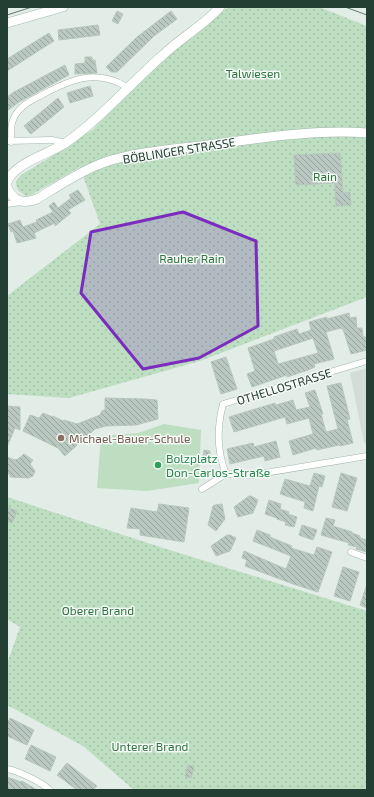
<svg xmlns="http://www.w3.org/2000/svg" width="374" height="797" font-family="'Exo 2',sans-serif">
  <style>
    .built { fill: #d1ddd6 }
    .grass { fill: url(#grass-dots) }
    .park { fill: #bddec1 }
    .building { fill: url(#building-back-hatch); stroke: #b6c7bd; fill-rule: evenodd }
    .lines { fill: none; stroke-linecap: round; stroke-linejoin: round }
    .minor-casing { stroke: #a6b5ad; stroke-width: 7 }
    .secondary-casing { stroke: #a2b9ad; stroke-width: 10 }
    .minor { stroke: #fff; stroke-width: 6 }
    .secondary { stroke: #fff; stroke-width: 9 }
    .tram { stroke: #5e7a6e; stroke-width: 1 }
    .marked { fill: #7b2cbf; fill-opacity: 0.2; stroke: #7b2cbf; stroke-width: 3; stroke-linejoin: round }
    .education-dot { fill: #8d6e63; stroke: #f4f9f6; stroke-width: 1.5 }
    .leisure-dot { fill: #2e9e5b; stroke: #f4f9f6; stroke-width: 1.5 }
    .labels { text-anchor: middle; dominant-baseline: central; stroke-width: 3; stroke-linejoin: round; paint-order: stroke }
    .park-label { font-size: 12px; fill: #2e753f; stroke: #f4f9f6 }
    .street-label { font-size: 12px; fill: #233e33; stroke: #f4f9f6 }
    .education-label { font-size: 12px; fill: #785e54; stroke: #f4f9f6; text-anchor: start }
    .leisure-label { font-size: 12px; fill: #27864d; stroke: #f4f9f6; text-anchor: start }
  </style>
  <defs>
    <pattern id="grass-dots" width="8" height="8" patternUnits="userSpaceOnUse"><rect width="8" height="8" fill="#bddec1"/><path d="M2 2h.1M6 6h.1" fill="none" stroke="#a2c0a6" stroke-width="1.8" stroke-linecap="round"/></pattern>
    <pattern id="building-back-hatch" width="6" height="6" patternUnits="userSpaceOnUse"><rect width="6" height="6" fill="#b9c8c0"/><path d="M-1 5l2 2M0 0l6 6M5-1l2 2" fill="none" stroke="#96a49d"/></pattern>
  </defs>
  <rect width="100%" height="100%" fill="#e3ede7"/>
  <path class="built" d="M367,368V443H364L350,373Z"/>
  <path class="grass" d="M229,7H319L367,26V297L200,361L69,398L7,394V296L100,224L80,167L31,195L26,196C19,192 16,189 16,181L21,175L67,147L92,130L168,55L200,28Z
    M7,497L160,547L367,611V790H134L83,746L7,705V664L20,627L7,619Z"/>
  <path class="park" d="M164,424L201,430L199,483L147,491L97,488L101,436L138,433Z"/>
  <path class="building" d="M117,11L123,14L118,24L112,21Z
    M171,11L177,19L154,36L117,72H111L106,67L137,37Z
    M98,25L100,35L59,40L58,30Z
    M49,33L54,41L7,71V59Z
    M85,57H92V60H95L97,73L75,74V64L85,63Z
    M65,65L69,75L19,102L7,111V97L14,92Z
    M90,86L93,96L70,103L67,93Z
    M58,98L64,107L31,134L24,126Z
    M340,153L343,193L350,192L351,205L336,206L335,183L296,185L294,155Z
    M78,190L85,200L68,210L71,213L55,226V223L34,233L36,238L17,243L13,231L11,232L8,224L20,220L23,227L37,222L36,220L53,212L49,206L54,202L58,208L71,198L69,195Z
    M349,313L350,318L356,317L357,328H362L363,337H367V350L351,354L343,329H341V328L326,332L334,359L314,364L315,367L308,370L287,377V375L252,387L247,374L255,371L248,348L274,339V337L297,329L299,334L311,330L309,322L327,317V319ZM313,338L318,353L278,364L274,351Z
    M226,357L237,389L221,394L211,362Z
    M341,383L350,419L347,420L353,443L340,446L339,445L317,450L316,448L293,455L289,441L313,434L309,418L287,424L285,417L234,432L229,417L275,403L276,405L293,400L296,410L310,407L305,393L315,390L323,414H321L326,432L338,429L327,386Z
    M105,398L145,399L157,400L158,419L136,425L106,426L95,429L65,456L58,448L23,431L30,415L39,418L43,413L53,417V416L63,421L64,420L77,424L100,415L102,411L105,410Z
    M7,406L20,407V430L15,428L7,447Z
    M276,441L280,457L265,461L264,456L230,464L227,449L253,443L254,447Z
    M204,450L210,451V463L202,462Z
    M24,454L33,460L30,464L35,471L33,476L28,478L10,477V474H7V457L15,460L18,459Z
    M314,473L325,476L322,487L319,486L313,511L304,508L305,502L280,494L285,479L310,486Z
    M341,473L357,478L347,511L332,507Z
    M249,496H251L258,500L253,513L238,517L234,507Z
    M269,500L281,504L280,509L289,512L288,514L297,517L294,527L285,525L286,522L277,519V518L265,514Z
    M159,504L189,508L184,542L140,535V529L127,528L131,508L157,512Z
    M222,504L225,519L216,531L208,525L213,506L215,505Z
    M7,507L17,511L12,523L7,521Z
    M326,518L335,520L333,526L352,532V533L360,536V538L367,540V552L356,549L357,547L348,545L349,543L321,535Z
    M302,525L317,530L313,540L299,535Z
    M257,530L270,535V537L292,546L291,548L314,555L317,547L332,552L318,592L293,584L245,566L247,560L242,558L244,551L286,569L291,556L253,541Z
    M227,535H230L236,538L230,551L216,556L211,546Z
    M343,567L359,572L350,601L334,596Z
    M366,587H367V608L360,605Z
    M10,718L34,730L27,745L7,736V724Z
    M31,745L56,757L50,771L25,759Z
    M67,763L97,786L93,790H77L57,775Z
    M188,765L194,766L191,778L185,776Z
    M7,777L21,782L22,781L37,790H7Z"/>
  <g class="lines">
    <g class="minor-casing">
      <path id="minor" d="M7,141L52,140L66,143
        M11,142C12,135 10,126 13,120C17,108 29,101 40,96C69,80 95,68 127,87
        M7,204L21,202
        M226,474C217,452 217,427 223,404L367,361
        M202,489L226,474L253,475L367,456
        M351,552L367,558
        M7,769C19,771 41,782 50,790"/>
    </g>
    <g class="secondary-casing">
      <path id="secondary" d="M7,23L63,7
        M7,182C15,162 50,154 67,142C102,117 131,83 164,54C182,37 204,25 220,7
        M7,187C13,202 24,204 37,199C55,188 73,176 93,167C123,153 167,150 200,146C254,139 313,129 367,133"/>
    </g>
    <use href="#minor" class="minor"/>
    <use href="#secondary" class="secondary"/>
    <path class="tram" d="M345,7L367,15
      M7,15L32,7"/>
  </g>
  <path class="marked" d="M183,212L256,241L258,326L199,358L143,369L81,293L91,232Z"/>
  <circle class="education-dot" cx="61" cy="438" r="4"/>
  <circle class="leisure-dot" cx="158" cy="465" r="4"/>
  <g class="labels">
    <g class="park-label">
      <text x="253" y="73">Talwiesen</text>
      <text x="325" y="176">Rain</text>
      <text x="192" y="258">Rauher Rain</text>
      <text x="98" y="610">Oberer Brand</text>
      <text x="150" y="746">Unterer Brand</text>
    </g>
    <g class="street-label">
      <text transform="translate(179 150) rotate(-9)">BÖBLINGER STRASSE</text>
      <text transform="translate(284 386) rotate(-17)">OTHELLOSTRASSE</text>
    </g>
    <g class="education-label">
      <text x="69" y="438">Michael-Bauer-Schule</text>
    </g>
    <g class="leisure-label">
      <text x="166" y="458">Bolzplatz<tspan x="166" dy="14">Don-Carlos-Straße</tspan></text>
    </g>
  </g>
  <rect width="374" height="797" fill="none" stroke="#233e33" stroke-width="16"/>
</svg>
